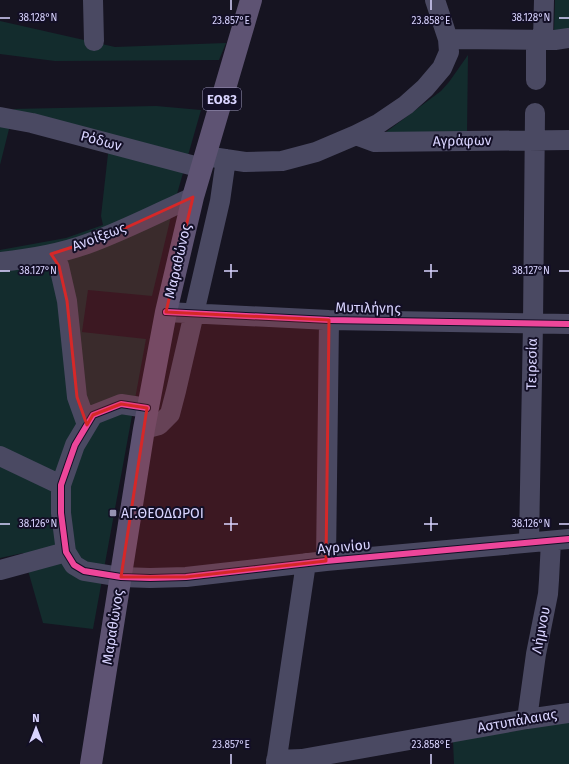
<svg xmlns="http://www.w3.org/2000/svg" width="569" height="764" font-family="'Fira Sans',sans-serif">
  <style>
    .green { fill: #132c2d }
    .lines { fill: none; stroke-linecap: round; stroke-linejoin: round }
    .minor { stroke: #4a4962; stroke-width: 20 }
    .major { stroke: #5e5373; stroke-width: 22 }
    .cycleway-casing { stroke: #130f26; stroke-width: 8 }
    .cycleway { stroke: #ed469a; stroke-width: 6 }
    .marked { fill: #d62828; fill-opacity: 0.2; stroke: #d62828; stroke-width: 3; stroke-linejoin: round }
    .ticks { fill: none; stroke: #d9d4ff; stroke-width: 1.5 }
    .poi-dot { fill: #9591b1; stroke: #130f26; stroke-width: 1.5 }
    .labels { text-anchor: middle; dominant-baseline: central; stroke-width: 4; stroke-linejoin: round; paint-order: stroke }
    .shield { fill: #130f26; stroke: #9e99be; stroke-width: 1 }
    .shield-label { font-size: 13px; font-weight: bold; fill: #d9d4ff }
    .street-label { font-size: 14px; fill: #d9d4ff; stroke: #130f26 }
    .poi-label { font-size: 14px; fill: #d9d4ff; stroke: #130f26; text-anchor: start }
    .ticks-label { font-size: 10px; text-anchor: middle; fill: #d9d4ff; stroke: #130f26; stroke-width: 4; stroke-linejoin: round; paint-order: stroke }
  </style>
  <rect width="100%" height="100%" fill="#161421"/>
  <path class="green" d="M555,0H569V30L554,31Z
    M0,21L115,47L226,43L219,60L55,61L0,54Z
    M468,55L467,133L382,135L441,91L449,82Z
    M156,106L201,110L173,208L152,296L88,290L82,332L146,339L93,629L43,623L23,553L0,558V250L66,238L103,225L101,216L110,136L12,109Z
    M0,125H10L0,165Z
    M569,722V764H454L453,741Z"/>
  <g class="lines">
    <path class="minor" d="M93,0L94,41
      M448,39L555,40L569,38
      M543,40L544,0
      M536,80V40
      M0,117L32,123L202,168
      M356,135L375,142L569,140
      M205,156L245,162L282,161L316,152L356,135L378,124L406,105L425,88L442,68L449,52L448,39L435,0
      M51,254L59,266L67,301L77,397L87,425
      M0,262C29,259 59,254 87,244C123,231 158,213 193,197
      M166,312L329,320L569,324
      M147,408L121,404L93,415L75,445L61,485V513L66,552L74,565L84,571L121,577L150,578L186,577L326,561L569,539
      M144,429L159,425L170,414L176,391L220,201L226,159
      M0,456L61,485
      M529,542L533,324L535,113
      M326,561L329,320
      M0,570L66,552
      M527,719L536,654L548,594L549,580L551,541
      M276,760L302,759L527,719L569,713
      M276,764L306,563"/>
    <path class="major" d="M91,764L144,429L166,312L193,197L251,0"/>
    <g class="cycleway-casing">
      <path id="cycleway" d="M166,312L329,320L569,324
        M147,408L121,404L93,415L75,445L61,485V513L66,552L74,565L84,571L121,577L150,578L186,577L326,561L569,539"/>
    </g>
    <use href="#cycleway" class="cycleway"/>
  </g>
  <path class="marked" d="M193,197L166,312L329,320L326,561L186,577H121L147,408L121,404L93,415L87,425L77,397L67,301L59,266L51,254L110,235Z"/>
  <path class="ticks" d="M231,0V10M431,0V10M0,18H10M559,18H569M231,264V278M431,264V278M0,271H10M224,271H238M424,271H438M559,271H569M231,517V531M431,517V531M0,524H10M224,524H238M424,524H438M559,524H569M231,754V764M431,754V764"/>
  <rect class="poi-dot" x="109" y="509" width="8" height="8" rx="2"/>
  <g class="labels">
    <rect class="shield" x="203" y="88" width="38" height="22" rx="3"/>
    <g class="shield-label">
      <text x="222" y="99">ΕΟ83</text>
    </g>
    <g class="street-label">
      <text transform="translate(101 141) rotate(15)">Ρόδων</text>
      <text transform="translate(462 141) rotate(-1)">Αγράφων</text>
      <text transform="translate(99 237) rotate(-21)">Ανοίξεως</text>
      <text transform="translate(178 261) rotate(-77)">Μαραθώνος</text>
      <text transform="translate(368 308) rotate(1)">Μυτιλήνης</text>
      <text transform="translate(532 364) rotate(-89)">Τειρεσία</text>
      <text transform="translate(344 547) rotate(-5)">Αγρινίου</text>
      <text transform="translate(113 627) rotate(-81)">Μαραθώνος</text>
      <text transform="translate(541 630) rotate(-79)">Λήμνου</text>
      <text transform="translate(517 721) rotate(-10)">Αστυπάλαιας</text>
    </g>
    <g class="poi-label">
      <text x="121" y="513">ΑΓ.ΘΕΟΔΩΡΟΙ</text>
    </g>
  </g>
  <g class="ticks-label">
    <text x="38" y="21">38.128°N</text>
    <text x="531" y="21">38.128°N</text>
    <text x="231" y="24">23.857°E</text>
    <text x="431" y="24">23.858°E</text>
    <text x="38" y="274">38.127°N</text>
    <text x="531" y="274">38.127°N</text>
    <text x="38" y="527">38.126°N</text>
    <text x="531" y="527">38.126°N</text>
    <text x="231" y="748">23.857°E</text>
    <text x="431" y="748">23.858°E</text>
  </g>
  <g transform="translate(36 728)" stroke="#130f26" stroke-width="3" paint-order="stroke">
  <path d="M0-3L7 15L0 10L-7 15Z" fill="#d9d4ff"/>
  <text y="-6" font-size="11" font-weight="bold" text-anchor="middle" fill="#d9d4ff">N</text>
  </g>
</svg>
